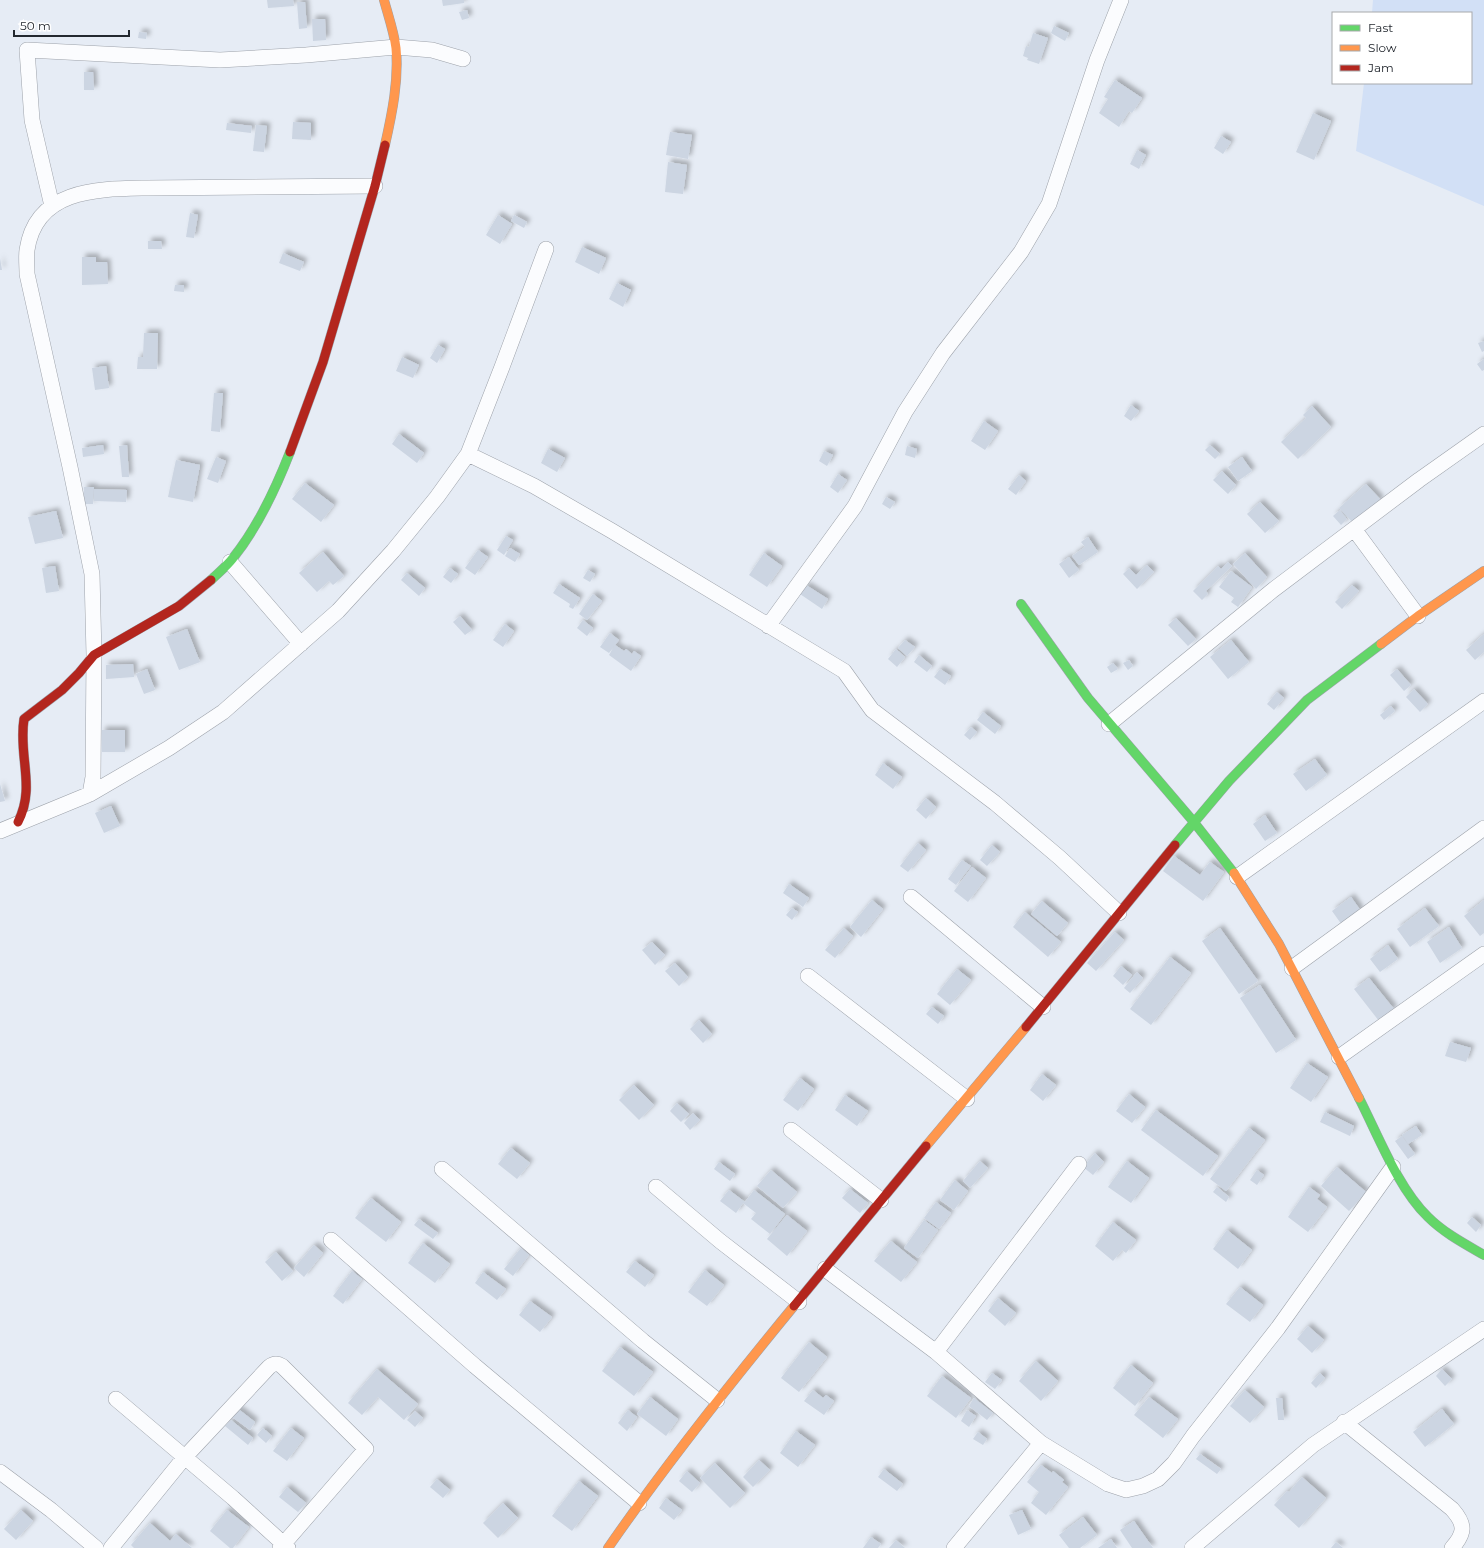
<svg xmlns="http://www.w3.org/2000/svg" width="1484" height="1548" font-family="Montserrat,sans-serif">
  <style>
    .green { fill: #d2e0f6 }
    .building { fill: #ccd5e2; filter: url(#shadow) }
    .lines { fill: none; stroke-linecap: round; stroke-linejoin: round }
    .street-casing { stroke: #9da2aa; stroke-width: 16 }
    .fast-casing { stroke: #9da2aa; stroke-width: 10 }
    .slow-casing { stroke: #9da2aa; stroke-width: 10 }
    .jam-casing { stroke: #9da2aa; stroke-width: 10 }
    .street { stroke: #fbfcfe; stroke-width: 15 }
    .fast { stroke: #63d668; stroke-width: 9 }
    .slow { stroke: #ff974d; stroke-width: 9 }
    .jam { stroke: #b3261e; stroke-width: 9 }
  </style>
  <defs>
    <filter id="shadow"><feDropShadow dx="3.5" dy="-3.5" stdDeviation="2" flood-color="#0004"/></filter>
  </defs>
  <rect width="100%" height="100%" fill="#e6ecf5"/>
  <path class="green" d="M1373,0H1484V206L1356,151L1364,83H1471V13H1372Z"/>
  <path class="building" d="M267,0H293L294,6L268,8Z
    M442,0H464V3L443,6Z
    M297,2H305L307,28L299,29Z
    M467,10L469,18L462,20L459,12Z
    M312,19H325L326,40L313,41Z
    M1054,26L1069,33L1065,41L1051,33Z
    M139,32L147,33L146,39L138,38Z
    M1033,33L1048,38L1039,64L1027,60L1028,58L1023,56L1026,46L1029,47Z
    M84,72H93L94,90H84Z
    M1115,80L1142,98L1132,113L1129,111L1119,127L1099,113L1108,99L1104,97Z
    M1313,113L1331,121L1314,160L1296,152Z
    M293,122L311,123V140L292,139Z
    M227,123L252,126L251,133L226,130Z
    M256,125L267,126L264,152L253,151Z
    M670,132L692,135L688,159L666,155Z
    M1221,136L1231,142L1223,154L1214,148Z
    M1137,150L1146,155L1139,169L1130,164Z
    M668,162L687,165L683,194L665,192Z
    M190,213L198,215L194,238L186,237Z
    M498,215L512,224L500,244L486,235Z
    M514,215L527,222L524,228L511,221Z
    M148,241H161L162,249H148Z
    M582,247L606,258L599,274L575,262Z
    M283,253L304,262L300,271L279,263Z
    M82,257H96V262H107L108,284L82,285Z
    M0,258L2,270H0Z
    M617,283L631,290L623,307L609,299Z
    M175,285H184V292L174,291Z
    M144,333H158L157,369H137L138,357H143Z
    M1484,341V351L1482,352L1478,343Z
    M438,345L445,349L437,363L430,358Z
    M402,357L419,365L413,378L396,371Z
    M1484,359V370L1482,371L1477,364Z
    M106,366L109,388L95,390L92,368Z
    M214,393H223L220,432L211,431Z
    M1131,405L1139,411L1131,421L1124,416Z
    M1312,406L1331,427L1298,459L1281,442L1306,418L1303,415Z
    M984,421L998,431L985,450L971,441Z
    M399,434L424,453L417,463L392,444Z
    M103,445L104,454L83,457L82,448Z
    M127,445L129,477H122L119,446Z
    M1210,445L1220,454L1215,459L1205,450Z
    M907,446L917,449L915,458L905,455Z
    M548,449L565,458L557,472L541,463Z
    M824,451L833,455L827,466L819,461Z
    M216,457L226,461L218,483L207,479Z
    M1242,457L1252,471L1238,481L1228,467Z
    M176,460L200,465L193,502L168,497Z
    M1222,471L1236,485L1228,494L1213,480Z
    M838,474L847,480L838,493L830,487Z
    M1019,475L1026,481L1016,495L1008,489Z
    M305,483L334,505L321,522L292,499Z
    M1366,484L1381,500L1354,524L1339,508Z
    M84,487H94L93,504H84Z
    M94,489L127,490L126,502L94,501Z
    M886,497L895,502L890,509L882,504Z
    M1260,502L1279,521L1265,533L1247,514Z
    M1340,510L1347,519L1341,525L1333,516Z
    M56,511L63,538L35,544L28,517Z
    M506,536L513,540L504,555L497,550Z
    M1088,537L1098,552L1079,565L1072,556L1085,547L1081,542Z
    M510,548L520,554L515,562L505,556Z
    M478,550L488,557L475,575L465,568Z
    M323,552L344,576L333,585L329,581L317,592L299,573Z
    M764,553L782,566L767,587L749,575Z
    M1245,553L1267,577L1256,589L1233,564Z
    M1069,557L1079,570L1069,578L1059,564Z
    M1228,562L1232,566L1206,591L1208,594L1202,600L1193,591L1218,566L1221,569Z
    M1147,565L1154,572L1137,589L1123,574L1129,568L1136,575Z
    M55,566L59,591L46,593L42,568Z
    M450,568L458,574L451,583L443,577Z
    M588,570L595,574L590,582L583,578Z
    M1231,571L1252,587L1238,607L1231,602L1234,598L1219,587Z
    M407,573L425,588L419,596L401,580Z
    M559,584L580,598L573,609L569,607L570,604L553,593Z
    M806,585L828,599L822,609L800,594Z
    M1352,585L1359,591L1342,609L1335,602Z
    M593,594L602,601L587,620L579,614Z
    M460,616L472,630L465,635L453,622Z
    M1176,618L1196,639L1188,646L1168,625Z
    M583,620L593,628L587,636L577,628Z
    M505,624L514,631L503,647L493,640Z
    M187,629L200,662L179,670L166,637Z
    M610,633L619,640L609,653L600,647Z
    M1484,634V652L1475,660L1466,650Z
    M905,640L915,647L907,656L898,648Z
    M1231,640L1249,662L1228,679L1210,657Z
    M615,645L624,651L626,649L632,654L634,651L641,656L631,671L609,655Z
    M896,649L905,657L897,667L888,659Z
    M919,655L932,666L927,672L914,662Z
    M1129,660L1133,666L1128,670L1123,663Z
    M1113,663L1118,669L1111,673L1107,667Z
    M133,664L134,677L106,679V665Z
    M147,669L155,690L144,694L136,674Z
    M940,669L951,676L945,685L934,677Z
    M1397,669L1411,685L1404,691L1390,675Z
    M1414,689L1428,704L1420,712L1406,697Z
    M1277,692L1284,698L1274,710L1267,704Z
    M1391,706L1395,711L1384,720L1380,715Z
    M983,712L1001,726L995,734L977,720Z
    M971,727L977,732L970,740L964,735Z
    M102,730H125V752H102Z
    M1315,759L1327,775L1306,791L1293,774Z
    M883,763L902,777L893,789L875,775Z
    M0,784L5,801L0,802Z
    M926,798L936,807L926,819L916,810Z
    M111,806L120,826L104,833L95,813Z
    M1265,815L1277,833L1265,841L1253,824Z
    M918,843L926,850L908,872L900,866Z
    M992,845L1000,852L987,866L980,860Z
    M1174,856L1200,875L1210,862L1224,872L1203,901L1163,871Z
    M962,860L971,866L956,885L948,879Z
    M972,867L986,878L968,902L954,891Z
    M789,884L809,898L803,907L783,893Z
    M1351,897L1361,911L1342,925L1332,911Z
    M872,900L883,909L861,937L850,927Z
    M1484,900V933L1480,936L1464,916Z
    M1042,901L1068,923L1057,936L1031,914Z
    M792,908L798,912L792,920L786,915Z
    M1425,908L1439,926L1410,947L1397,929Z
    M1025,912L1061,942L1048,957L1013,927Z
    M1449,927L1462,948L1440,963L1427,942Z
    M844,928L853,936L835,958L825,950Z
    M1220,928L1258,981L1239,994L1202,941Z
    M1115,932L1124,940L1096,971L1087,963Z
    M652,942L665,955L655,965L642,950Z
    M1388,945L1398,959L1380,972L1370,959Z
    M1170,957L1191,973L1151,1025L1130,1009Z
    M675,963L688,977L679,986L665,971Z
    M1121,966L1132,975L1123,985L1113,976Z
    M957,969L971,980L950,1005L937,994Z
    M1137,972L1143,978L1130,993L1124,988Z
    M1369,978L1394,1009L1379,1021L1354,989Z
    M1260,985L1296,1040L1276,1053L1240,998Z
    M932,1007L944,1016L938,1024L926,1014Z
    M699,1020L712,1034L703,1043L690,1029Z
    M1450,1042L1471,1048L1466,1062L1445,1056Z
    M1307,1063L1328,1077L1311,1102L1290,1088Z
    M1042,1074L1056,1085L1043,1101L1030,1090Z
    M800,1078L814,1089L798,1111L783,1100Z
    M634,1085L654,1105L639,1120L619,1100Z
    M1129,1094L1145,1107L1132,1123L1116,1111Z
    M845,1095L868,1111L857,1126L835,1110Z
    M677,1103L689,1114L681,1122L670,1111Z
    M1156,1110L1218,1156L1203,1176L1141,1130Z
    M1325,1112L1354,1126L1350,1136L1320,1122Z
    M693,1113L700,1120L690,1130L684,1123Z
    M1416,1126L1422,1135L1408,1144L1402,1135Z
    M1249,1128L1265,1140L1226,1191L1210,1179Z
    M1402,1136L1415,1154L1408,1159L1395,1141Z
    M511,1148L530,1163L517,1179L498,1164Z
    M1095,1153L1104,1162L1093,1175L1083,1167Z
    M980,1161L988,1168L970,1188L963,1181Z
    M1127,1161L1149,1178L1131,1203L1108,1187Z
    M719,1162L735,1174L730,1181L714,1169Z
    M1337,1167L1366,1192L1349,1211L1321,1186Z
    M771,1170L797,1192L783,1208L757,1186Z
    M1257,1170L1264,1175L1257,1185L1250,1180Z
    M955,1180L968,1191L954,1210L940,1200Z
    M1217,1187L1229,1197L1226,1202L1213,1192Z
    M1309,1187L1320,1195L1317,1199L1327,1207L1308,1232L1288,1217Z
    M850,1189L868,1203L860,1213L842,1198Z
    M729,1190L745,1202L754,1190L785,1214L770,1234L751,1219L756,1213L743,1203L736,1213L720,1201Z
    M371,1198L401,1222L386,1242L355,1218Z
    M936,1202L951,1213L939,1229L924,1218Z
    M787,1215L807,1231L787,1256L767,1239Z
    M1472,1217L1481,1225L1476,1232L1467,1223Z
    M419,1219L438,1233L433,1239L414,1225Z
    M924,1220L938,1230L918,1258L904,1248Z
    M1113,1222L1136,1240L1126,1253L1122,1250L1113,1261L1095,1246Z
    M1227,1230L1252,1250L1238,1269L1213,1249Z
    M891,1241L917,1262L901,1282L874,1261Z
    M423,1243L450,1264L435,1283L408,1263Z
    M314,1245L323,1253L304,1277L294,1268Z
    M521,1248L529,1255L513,1276L504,1269Z
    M276,1252L293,1271L282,1281L265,1262Z
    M635,1261L654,1275L645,1287L626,1272Z
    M705,1270L724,1285L707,1306L688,1292Z
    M352,1271L362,1279L343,1304L333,1296Z
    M483,1272L506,1289L497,1300L475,1283Z
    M1240,1287L1263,1305L1250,1322L1226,1304Z
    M998,1298L1016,1313L1005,1326L988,1311Z
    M530,1301L552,1317L540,1332L519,1315Z
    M1308,1326L1324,1340L1312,1353L1297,1339Z
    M809,1342L827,1357L799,1392L781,1378Z
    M620,1347L653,1372L634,1396L602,1371Z
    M1036,1361L1058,1381L1041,1401L1019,1381Z
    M1131,1365L1153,1383L1135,1406L1113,1388Z
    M377,1369L418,1404L404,1420L378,1397L362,1415L348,1403Z
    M1442,1369L1452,1379L1445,1386L1436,1376Z
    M992,1373L1002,1380L995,1389L985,1382Z
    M1320,1373L1325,1378L1316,1388L1311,1383Z
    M942,1376L971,1398L956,1418L927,1396Z
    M813,1390L823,1398L826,1395L834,1401L824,1415L804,1401Z
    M1245,1390L1264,1407L1250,1423L1230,1406Z
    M650,1397L678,1419L666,1436L637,1414Z
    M1149,1397L1178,1419L1163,1438L1134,1415Z
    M974,1398L993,1413L987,1420L969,1406Z
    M1276,1398H1282L1284,1420H1278Z
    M237,1408L255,1422L250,1430L231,1416Z
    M1442,1409L1454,1424L1425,1447L1413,1432Z
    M628,1410L637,1417L627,1431L618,1423Z
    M967,1410L976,1416L969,1427L961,1421Z
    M415,1411L423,1418L415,1427L407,1420Z
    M231,1420L253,1438L248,1445L225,1426Z
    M263,1428L272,1436L266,1443L257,1435Z
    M291,1428L304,1438L287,1461L273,1451Z
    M796,1431L815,1445L798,1467L780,1453Z
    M978,1432L987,1439L983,1445L973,1439Z
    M1200,1454L1221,1469L1217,1474L1196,1459Z
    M759,1460L770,1470L753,1487L743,1477Z
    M715,1463L745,1493L730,1508L700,1478Z
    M1041,1465L1052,1473L1053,1471L1064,1480L1062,1482L1068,1487L1046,1515L1031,1503L1039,1492L1027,1482Z
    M884,1469L903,1484L897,1491L878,1477Z
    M687,1471L700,1483L692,1492L679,1481Z
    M1302,1477L1326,1498L1299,1528L1274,1505L1287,1491L1289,1492Z
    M437,1479L450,1490L443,1498L430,1487Z
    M579,1481L598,1496L572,1531L552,1516Z
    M287,1487L306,1503L298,1512L279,1497Z
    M666,1498L682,1510L674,1520L659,1508Z
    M503,1503L518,1518L498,1538L483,1523Z
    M21,1510L33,1521L16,1540L4,1529Z
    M227,1510L249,1527L233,1548H230L210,1531Z
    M1022,1510L1031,1529L1018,1535L1009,1515Z
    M1083,1517L1097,1535L1080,1548H1069L1059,1535Z
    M1134,1521L1153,1548H1132L1120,1530Z
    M150,1523L170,1541L176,1534L192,1548H134L131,1545Z
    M871,1537L881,1544L878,1548H863Z
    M1111,1539L1117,1548H1098Z
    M896,1540L905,1548H889Z
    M1336,1542L1343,1548H1331Z"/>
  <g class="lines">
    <g class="street-casing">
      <path id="street" d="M52,206L32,120L27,50L220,60L306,55L396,47L432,50L463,59
        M468,454L534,486L612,531L844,671L872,710L995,803L1060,858L1119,913
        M1354,529L1418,616
        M230,562L301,644
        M768,626L855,506L905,412L943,353L1021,252L1049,204L1097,60L1121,0
        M1109,724L1273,590L1419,480L1484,434
        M90,794L93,777L94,655L92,574L70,467L27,274C27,266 26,257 27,250C36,188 99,189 147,188L375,186
        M0,831L90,794L169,748L223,712L338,611L393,551L437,497L468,454L502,367L546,249
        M1237,877L1484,701
        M911,897L1043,1007
        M1292,968L1484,828
        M808,976L967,1099
        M1339,1057L1484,954
        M791,1130L881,1200
        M442,1169L643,1341L717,1400
        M656,1187L720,1241L799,1302
        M331,1240L475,1366L639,1503
        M825,1269L936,1352L1041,1443L1108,1484L1126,1490L1143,1486L1158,1479L1174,1463L1193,1436L1278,1328L1393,1167
        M936,1352L1079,1164
        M116,1399L233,1498L288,1548
        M1344,1422L1452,1509C1466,1525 1465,1533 1452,1548
        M0,1472L51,1510L96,1548
        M111,1548L184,1458L269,1367C274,1363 277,1363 282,1366L366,1449L280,1548
        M954,1548L1041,1443
        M1192,1548L1313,1445L1484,1329"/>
    </g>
    <g class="fast-casing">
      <path id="fast" d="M211,580C218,573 227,566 233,558C258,527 276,488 290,452
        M1021,604L1088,698L1193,821L1234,873
        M1175,845L1229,781L1307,700L1381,644
        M1359,1098C1378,1135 1398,1188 1428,1217C1444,1233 1465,1244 1484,1255"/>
    </g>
    <g class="slow-casing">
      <path id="slow" d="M384,0C388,15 394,32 396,48C399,80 392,114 385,145
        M1381,644L1418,616L1484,571
        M1234,873L1279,944L1359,1098
        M926,1146L1026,1027
        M608,1548C666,1464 729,1385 794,1306"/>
    </g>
    <g class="jam-casing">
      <path id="jam" d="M290,452L323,362L375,186L385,145
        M18,822C36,787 18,756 24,719L62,690L79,673L94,655L179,606L211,580
        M1026,1027L1175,845
        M794,1306L926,1146"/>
    </g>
    <use href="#street" class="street"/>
    <use href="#fast" class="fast"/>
    <use href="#slow" class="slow"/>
    <use href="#jam" class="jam"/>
  </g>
  <rect x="1332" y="12" width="140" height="72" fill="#ffffff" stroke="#a7a9ac"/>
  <rect x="1340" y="25" width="20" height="6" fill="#63d668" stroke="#a7a9ac"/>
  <text x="1368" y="32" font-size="12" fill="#23282f">Fast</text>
  <rect x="1340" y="45" width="20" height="6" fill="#ff974d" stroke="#a7a9ac"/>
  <text x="1368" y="52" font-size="12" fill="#23282f">Slow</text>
  <rect x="1340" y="65" width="20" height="6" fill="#b3261e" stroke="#a7a9ac"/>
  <text x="1368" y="72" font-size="12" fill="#23282f">Jam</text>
  <path d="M14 30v6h115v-6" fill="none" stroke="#23282f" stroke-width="2"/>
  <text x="20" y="30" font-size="12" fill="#23282f" stroke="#ffffff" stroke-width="3" paint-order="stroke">50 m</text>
</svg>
